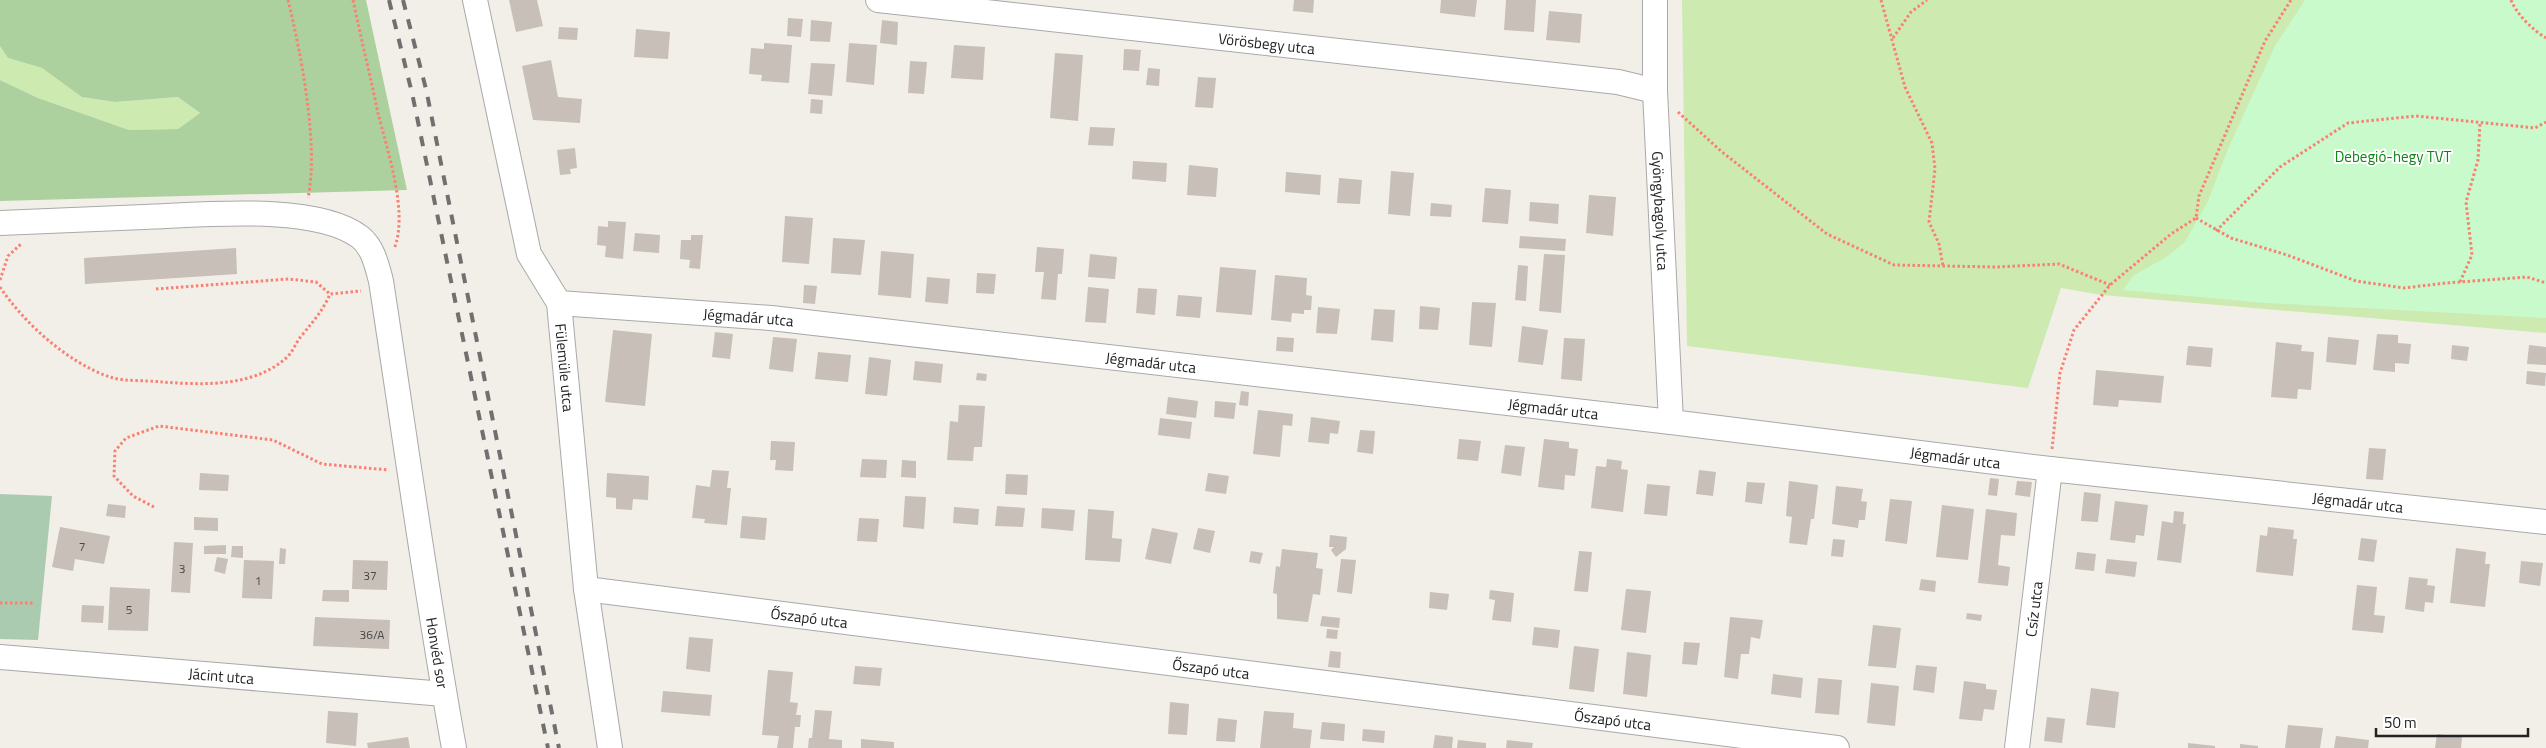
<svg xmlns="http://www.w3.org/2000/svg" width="2546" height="748" font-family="'Titillium Web',sans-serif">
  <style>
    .grass { fill: #cdebb0 }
    .forest { fill: #add19e }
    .cemetery { fill: #aacbaf }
    .park { fill: #c8facc }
    .building { fill: #c7bfb8 }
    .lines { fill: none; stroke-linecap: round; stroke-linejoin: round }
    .street-casing { stroke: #a9a9a9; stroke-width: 26 }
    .path { stroke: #fa8072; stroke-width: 3; stroke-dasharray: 2.5 2.5; stroke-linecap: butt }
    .street { stroke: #fff; stroke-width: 24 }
    .rail { stroke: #707070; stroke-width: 4; stroke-dasharray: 10 10; stroke-linecap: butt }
    .labels { text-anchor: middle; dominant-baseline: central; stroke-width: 4; stroke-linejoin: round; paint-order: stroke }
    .number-label { font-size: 12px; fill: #4b4948 }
    .street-label { font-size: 15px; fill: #222; stroke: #fff }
    .park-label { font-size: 15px; fill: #0c8416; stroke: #fff }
  </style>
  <rect width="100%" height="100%" fill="#f2efe9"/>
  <path class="grass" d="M1682,0H2546V333L2102,295L2061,288L2028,388L1687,346Z
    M0,46L8,58L42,68L83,97L115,102L178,97L200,113L178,129L129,130L38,98L0,80Z"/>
  <path class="forest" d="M0,0H366L407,190L0,201V80L38,98L129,130L178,129L200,113L178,97L115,102L82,97L42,68L8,58L0,46Z"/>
  <path class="cemetery" d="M0,494L52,496L38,640L0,639Z"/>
  <path class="park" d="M2305,0H2546V318L2266,303L2123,290L2133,276L2168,256L2185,242L2208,201L2228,149L2275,46Z"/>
  <path class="building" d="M509,0H537L543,26L516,32Z
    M1294,0H1314L1313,13L1293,11Z
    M1441,0H1477L1475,17L1440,13Z
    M1506,0H1536L1534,32L1504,30Z
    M1549,11L1582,14L1580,43L1546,40Z
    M788,18L803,19L801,37L787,36Z
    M811,20L832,22L830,42L810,41Z
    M882,20L898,22L897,45L880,43Z
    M559,27L578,28L577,40L558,39Z
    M636,29L670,32L668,59L634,57Z
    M764,43L792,45L789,83L761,81L762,75L749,74L751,48L764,49Z
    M849,43L877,45L874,85L846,82Z
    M954,45L985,47L983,80L951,78Z
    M1124,49L1141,50L1139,71L1123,70Z
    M1055,53L1083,55L1078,121L1050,118Z
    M551,60L558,97L582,99L580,123L533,120L522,66Z
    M910,61L927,62L924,94L908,93Z
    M811,63L835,64L832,96L808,94Z
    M1148,68L1160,69L1159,86L1146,85Z
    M1198,77L1216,78L1213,108L1195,107Z
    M811,99L823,100L822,114L810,113Z
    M1090,127L1115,128L1113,146L1088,145Z
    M575,148L577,168L570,169L571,174L560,175L557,150Z
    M1133,161L1167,163L1166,182L1132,179Z
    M1189,165L1218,168L1216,197L1187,195Z
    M1391,171L1414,173L1410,216L1388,214Z
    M1286,172L1321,175L1320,195L1285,192Z
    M1339,178L1362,180L1360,204L1337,203Z
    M1485,188L1511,190L1508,224L1482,222Z
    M1589,195L1616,197L1613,236L1586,233Z
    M1530,202L1559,204L1558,224L1529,221Z
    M1431,203L1452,205L1451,217L1430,216Z
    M785,216L813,218L809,264L782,262Z
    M608,221L626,222L623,259L605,257L606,246L597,245L598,226L608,227Z
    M635,233L660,235L659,253L633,251Z
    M691,235H703L700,269L689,268L690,260L680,259L681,240H691Z
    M1520,236L1566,239L1565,251L1519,248Z
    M833,238L865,240L861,275L831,273Z
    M1037,247L1064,249L1062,274H1058L1056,300L1041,299L1044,272H1035Z
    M236,248L237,274L85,284L84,258Z
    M881,251L914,254L911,298L878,295Z
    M1090,254L1117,257L1115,279L1088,277Z
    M1544,254L1565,255L1561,313L1539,311Z
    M1518,265L1528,266L1526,301L1515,300Z
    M1220,267L1256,270L1252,315L1216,312Z
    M977,273L996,274L994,294L976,293Z
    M1275,275L1307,278L1306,295L1312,296L1311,310H1304V314L1292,313L1291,322L1271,320Z
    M927,277L950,279L948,304L925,302Z
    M804,285L817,286L815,304L803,303Z
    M1088,287L1109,289L1106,323L1085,322Z
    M1138,288L1157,289L1155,315L1136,313Z
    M1178,295L1202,297L1200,318L1176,316Z
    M1472,302L1496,303L1492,347L1469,345Z
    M1420,306L1440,308L1438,330L1419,329Z
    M1318,307L1340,309L1337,334L1316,333Z
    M1374,309L1395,310L1393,342L1371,340Z
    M1522,326L1548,330L1543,365L1518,362Z
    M613,330L652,334L645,406L605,402Z
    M715,332L733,334L730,359L712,357Z
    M2377,334L2398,335V343L2411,344L2409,364L2395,363V372L2373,370Z
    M773,337L797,339L793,372L769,369Z
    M1277,337L1294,338L1293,352L1276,351Z
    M2328,337L2359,340L2356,365L2326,362Z
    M1564,338L1585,339L1582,381L1561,379Z
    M2276,342L2302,345L2301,351L2314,352L2311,390L2298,389L2297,399L2271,397Z
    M2452,345L2469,347L2467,361L2451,359Z
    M2529,345L2546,347V365L2527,364Z
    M2188,346L2213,348L2211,367L2186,365Z
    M818,352L851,355L848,382L815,379Z
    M869,357L891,360L887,396L865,394Z
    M915,361L943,364L941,383L913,380Z
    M2096,370L2164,376L2161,403L2119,400L2118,407L2093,405Z
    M2527,371L2546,373L2545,386L2526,384Z
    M977,373L987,374L986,381L976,380Z
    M1241,391L1249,392L1248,406L1239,405Z
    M1168,397L1198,401L1196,418L1166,414Z
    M1215,401L1236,403L1234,419L1214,417Z
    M959,405L985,406L982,447H974L973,461L947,460L950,421L958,422Z
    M1258,410L1293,414L1292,426L1283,425L1280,457L1253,454Z
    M1311,417L1340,421L1338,434L1330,433L1329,444L1308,442Z
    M1160,418L1192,422L1190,439L1158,435Z
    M1360,430L1375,431L1373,454L1357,452Z
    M1459,439L1481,441L1478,461L1457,459Z
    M1544,439L1569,442V448L1578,449L1575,476L1565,475L1564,490L1538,487Z
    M771,441L795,442L793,471L775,470L776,460H770Z
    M1505,445L1525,447L1521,476L1501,473Z
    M2369,448L2386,449L2383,480L2366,479Z
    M862,459L887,460L886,478L860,477Z
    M1607,459L1622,461L1621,469L1628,470L1623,512L1591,508L1596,466L1606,467Z
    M902,460L916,461V478L901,477Z
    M712,470L729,471L727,488H731L727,525L704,523L705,519L692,518L696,485L710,487Z
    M1699,470L1716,472L1713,496L1696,494Z
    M200,473L229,475L228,491L199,490Z
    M607,473L649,476L648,500L633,499L632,510L616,509V498L606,497Z
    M1208,473L1229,476L1226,494L1205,491Z
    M1006,474L1028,475L1027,495L1005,494Z
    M1990,478L1999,479L1997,496L1988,495Z
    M1789,481L1818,485L1814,519H1811L1807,545L1789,543L1792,517L1786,516Z
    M2017,481L2032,482L2030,497L2015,495Z
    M1747,482L1765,483L1762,504L1745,502Z
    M1647,484L1670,486L1667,516L1644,514Z
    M1836,486L1863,489L1861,501L1867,502L1865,520H1859L1858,528L1832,524Z
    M2084,492L2101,494L2098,522L2081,521Z
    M905,496L926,497L924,529L903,527Z
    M1890,499L1912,501L1907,544L1885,541Z
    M2115,501L2148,505L2144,536L2136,535L2135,543L2110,540Z
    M108,504L126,506L125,518L106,516Z
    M1942,505L1974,509L1968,560L1936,557Z
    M997,506L1025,508L1023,527L995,526Z
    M954,507L979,509L978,525L953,523Z
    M1042,508L1075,510L1073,531L1041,528Z
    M1088,509L1114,511L1112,538L1122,539L1120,562L1085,560Z
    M1986,509L2017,513L2015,536L2001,535L1998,565L2010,567L2008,586L1978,583Z
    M2174,511L2184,512L2183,524H2186L2181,563L2157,560L2162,521L2173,523Z
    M742,516L767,518L765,540L740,538Z
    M194,517L218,518V531L194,530Z
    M859,518L879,519L877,542L857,541Z
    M60,527L110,536L104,564L75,559L73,571L52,567Z
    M2268,527L2294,530L2293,539H2297L2293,576L2256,572L2260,535L2267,536Z
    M1152,528L1178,533L1171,564L1145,559Z
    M1198,528L1215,531L1210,553L1193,549Z
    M1330,535L1347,537L1346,549L1336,557L1331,550L1334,547H1329Z
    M2361,538L2377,540L2374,562L2358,560Z
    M1833,539L1845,540L1843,557L1831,556Z
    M174,542L193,543L190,593L171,592Z
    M226,545V554H204V546Z
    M232,546H243V558L231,557Z
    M280,548L286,549L285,564H279Z
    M2456,548L2486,552L2485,564H2490L2485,607L2450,603Z
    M1282,549L1318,553L1316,568L1323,569L1320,595L1313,594L1308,622L1277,619V594L1273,593L1276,566L1280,567Z
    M1251,551L1263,553L1260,564L1249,562Z
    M1579,551L1592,552L1588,592L1574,591Z
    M2077,552L2096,554L2094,571L2075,569Z
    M217,557L228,559L225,574L214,571Z
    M1341,559L1356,560L1352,594L1337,592Z
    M2107,559L2137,562L2135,577L2105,573Z
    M244,560L274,561L272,599L242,598Z
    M353,560L388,561L387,590L352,589Z
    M2521,561L2543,563L2540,586L2519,583Z
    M2409,577L2428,579L2427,585L2435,586L2433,603L2425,602L2424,612L2405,609Z
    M1921,579L1936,581L1935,592L1919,590Z
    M2357,585L2377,587L2374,615L2385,616L2383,633L2352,630Z
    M110,587L150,589L148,631L108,630Z
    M1626,589L1651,591L1646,633L1621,630Z
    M323,590H349V602L322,601Z
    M1490,590L1514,593L1511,622L1492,620L1495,600L1489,599Z
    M1430,592L1449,594L1447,610L1429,608Z
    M82,605L104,606L103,623L81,622Z
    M1967,613L1982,615L1981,621L1966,619Z
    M1322,616L1340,618L1339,628L1320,626Z
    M315,617L390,620L389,649L313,646Z
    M1730,617L1763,620L1760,639L1751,637L1749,654H1741L1738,679L1724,677Z
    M1873,625L1901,628L1896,668L1868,666Z
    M1534,627L1560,630L1558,648L1532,645Z
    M1327,629L1338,630L1337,639L1326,638Z
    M689,637L713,639L710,672L686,669Z
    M1684,642L1700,643L1697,665L1682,664Z
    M1574,646L1599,649L1594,692L1569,689Z
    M1330,651L1341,652L1340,668L1328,667Z
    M1627,652L1651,655L1647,697L1623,694Z
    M1916,665L1937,667L1934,693L1913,690Z
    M855,666L882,668L880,686L853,684Z
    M768,670L793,672L790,702L798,703L796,715H801L800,727H795L793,748H777L779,736L762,735Z
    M1773,674L1803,678L1801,698L1771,694Z
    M1818,678L1842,680L1839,715L1815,713Z
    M1964,681L1986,684V689L1997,690L1994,710L1984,709L1982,721L1959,719Z
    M1871,683L1899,686L1895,726L1867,723Z
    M2091,688L2119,692L2115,728L2086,725Z
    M663,691L712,695L710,716L661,712Z
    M1170,702L1189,704L1187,735L1168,734Z
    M815,710L832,711L829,739L842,740V748H808L809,738H812Z
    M328,711L358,713L356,746L326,743Z
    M1264,711L1294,713L1293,728L1312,730L1310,748H1260Z
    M2047,717L2065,719L2062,743L2044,741Z
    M1218,718L1237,720L1235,742L1216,741Z
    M1322,722L1345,724L1344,741L1320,739Z
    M2288,725L2323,728L2320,748H2285Z
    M1363,729L1385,731L1384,743L1362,741Z
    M2437,734L2462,737L2461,748H2435Z
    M1435,735L1453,737L1452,748H1433Z
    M2336,736L2369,740L2368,748H2334Z
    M408,737L410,748H368L367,743Z
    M861,739L894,742V748H861Z
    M1458,740L1486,743V748H1457Z
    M1507,740L1533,743L1532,748H1506Z
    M2188,743L2215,746V748H2188Z
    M2240,744L2258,746V748H2240Z"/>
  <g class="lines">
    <g class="street-casing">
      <g id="street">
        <path id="s1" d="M475,0L529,254L559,303L586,589L610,748"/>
        <path id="s2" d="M878,0L1618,82L1655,91"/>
        <path id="s3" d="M1655,0V91L1671,422"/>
        <path id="s4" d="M0,223C48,221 96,219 144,217C200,215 315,203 360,237C373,247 377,266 381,281C405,437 426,593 454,748"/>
        <path id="s5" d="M559,303L771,318L1671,422L2050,469L2546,522"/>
        <path id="s6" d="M586,589L1837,748"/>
        <path id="s7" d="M0,657L444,694"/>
        <path id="s8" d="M2017,748L2050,469"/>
      </g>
    </g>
    <path class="path" d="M288,0C301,53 319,145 308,198
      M353,0C361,38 370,75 378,113C387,150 409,213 394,249
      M1881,0L1905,87L1932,143L1935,169L1929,222L1939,244L1943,266
      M2511,0C2517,15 2533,30 2546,38
      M1893,38L1911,12L1927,0
      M1678,112L1722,152L1827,234L1894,265L1995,267L2059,264L2110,285
      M2196,218L2231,238L2287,255L2356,281L2404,288L2446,283L2527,277L2546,283
      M2216,231L2280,167L2348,123L2416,116L2535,128L2546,122
      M0,280L8,256L21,244
      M2460,282L2472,255L2466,202L2478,160L2480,123
      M0,287C24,323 68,363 110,377C125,382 146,380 162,382C204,385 252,387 285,359C293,353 296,341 303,334C315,319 322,312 330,294L361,291
      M156,289L288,279L316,282L330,294
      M2052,449L2060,373L2074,330L2110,285L2171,234L2196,218L2199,196L2265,41L2291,0
      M154,507L133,496L114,476L115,451L126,438L159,426L273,440L322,464L389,470
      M0,603H34"/>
    <use href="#street" class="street"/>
    <path class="rail" d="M389,0L412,93L548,748
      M403,0L426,89L559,748"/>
  </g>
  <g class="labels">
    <g class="number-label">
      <text x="82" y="546">7</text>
      <text x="182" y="568">3</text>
      <text x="370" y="575">37</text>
      <text x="258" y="580">1</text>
      <text x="129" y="609">5</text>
      <text x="372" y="634">36/A</text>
    </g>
    <g class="street-label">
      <text stroke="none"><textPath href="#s2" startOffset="391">Vörösbegy utca</textPath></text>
      <text stroke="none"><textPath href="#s3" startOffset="211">Gyöngybagoly utca</textPath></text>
      <text stroke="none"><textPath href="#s5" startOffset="190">Jégmadár utca</textPath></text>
      <text stroke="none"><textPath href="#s5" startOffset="595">Jégmadár utca</textPath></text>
      <text stroke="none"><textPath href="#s1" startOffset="382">Fülemüle utca</textPath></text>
      <text stroke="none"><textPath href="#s5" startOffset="1000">Jégmadár utca</textPath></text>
      <text stroke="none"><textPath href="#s5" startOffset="1405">Jégmadár utca</textPath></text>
      <text stroke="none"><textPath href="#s5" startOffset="1810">Jégmadár utca</textPath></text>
      <text stroke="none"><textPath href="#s8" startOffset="140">Csíz utca</textPath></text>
      <text stroke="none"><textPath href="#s6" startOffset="225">Őszapó utca</textPath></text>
      <text stroke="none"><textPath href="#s4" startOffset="790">Honvéd sor</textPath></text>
      <text stroke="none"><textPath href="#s6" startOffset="630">Őszapó utca</textPath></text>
      <text stroke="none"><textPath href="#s7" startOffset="222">Jácint utca</textPath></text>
      <text stroke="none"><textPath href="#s6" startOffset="1035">Őszapó utca</textPath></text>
    </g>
    <g class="park-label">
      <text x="2393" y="156">Debegió-hegy TVT</text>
    </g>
  </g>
  <path d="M2376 728v8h152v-8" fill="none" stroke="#222222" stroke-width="2.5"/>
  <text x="2384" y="728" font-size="15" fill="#222222" stroke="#ffffff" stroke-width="4" paint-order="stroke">50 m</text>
</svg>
